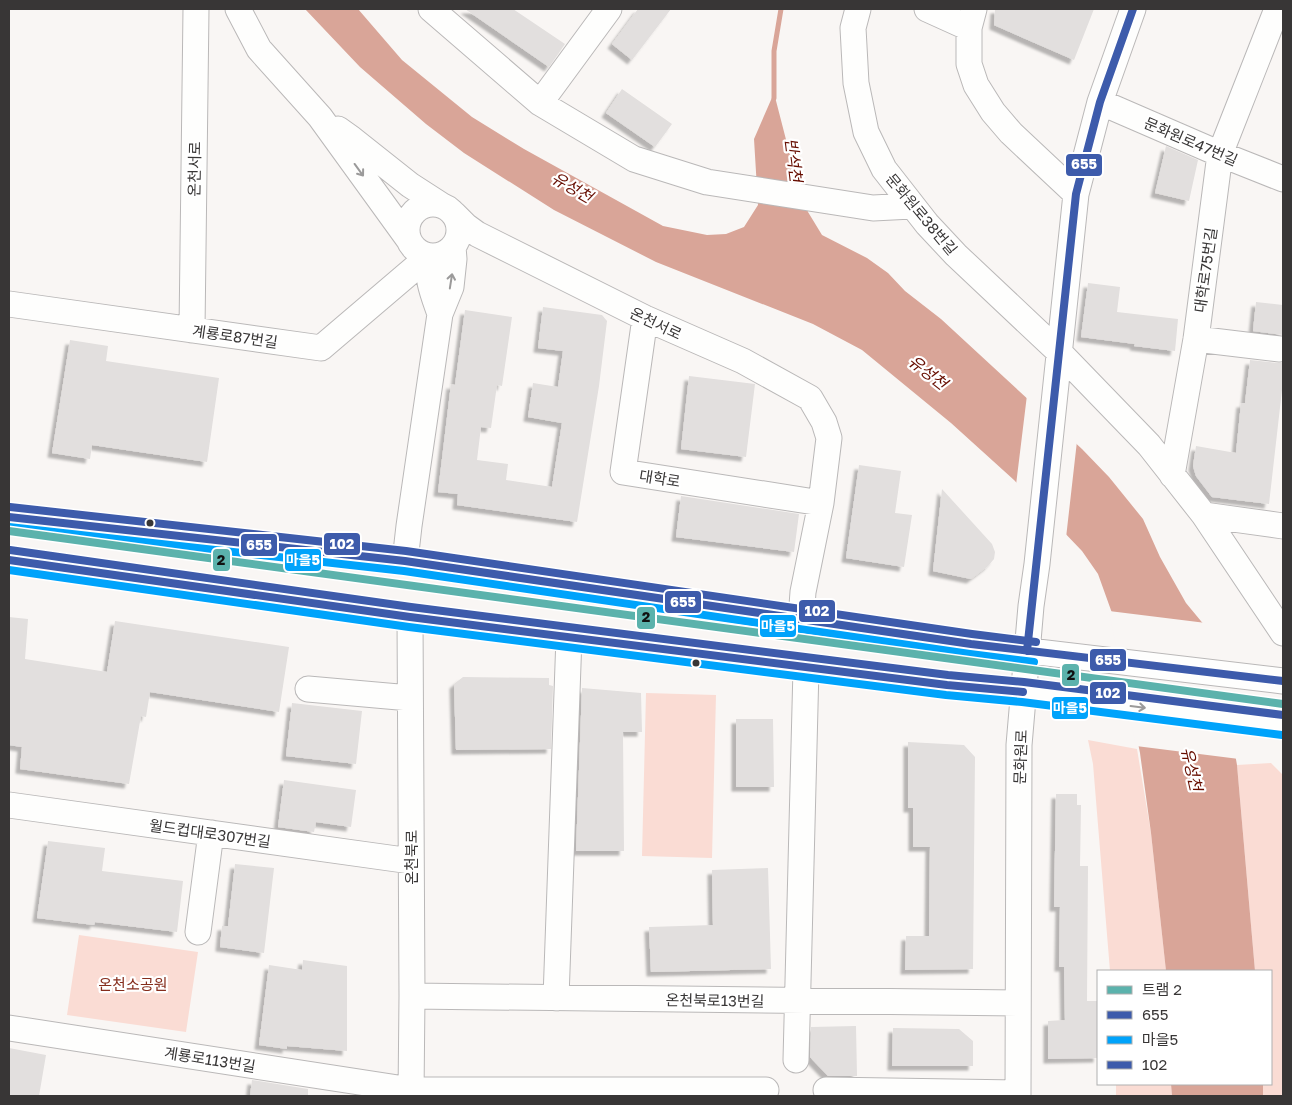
<svg xmlns="http://www.w3.org/2000/svg" width="1292" height="1105" font-family="'Golos Text','Noto Sans KR',sans-serif">
  <style>
    .green { fill: #fadcd4 }
    .water { fill: #d9a598 }
    .pier { fill: #f9f6f4 }
    .lines { fill: none; stroke-linecap: round; stroke-linejoin: round }
    .stream { stroke: #d9a598; stroke-width: 5 }
    .building { fill: #e2dfde; filter: url(#shadow) }
    .minor-casing { stroke: #bab8b8; stroke-width: 27 }
    .minor { stroke: #fefefd; stroke-width: 25 }
    .bus-1-casing { stroke: #fff; stroke-width: 11 }
    .bus-2-casing { stroke: #fff; stroke-width: 11 }
    .bus-3-casing { stroke: #fff; stroke-width: 11 }
    .bus-1 { stroke: #3d5bab; stroke-width: 8 }
    .bus-2 { stroke: #00a3fb; stroke-width: 8 }
    .bus-3 { stroke: #3d5bab; stroke-width: 8 }
    .tram-1-casing { stroke: #fff; stroke-width: 11 }
    .tram-1 { stroke: #5bb2ac; stroke-width: 8 }
    .oneway { stroke: #9b9a9a }
    .bus-dot { fill: #383636; stroke: #fff; stroke-width: 2 }
    .labels { text-anchor: middle; dominant-baseline: central; stroke-width: 4.5; stroke-linejoin: round; paint-order: stroke }
    .street-label { font-size: 15px; fill: #383636; stroke: #fff }
    .park-label { font-size: 15px; fill: #852d1c; stroke: #fff }
    .water-label { font-size: 16px; font-style: italic; fill: #670d00; stroke: #fff }
    .line-badge { stroke: #fff; stroke-width: 2 }
    .badge-label { font-size: 14px; text-anchor: middle; font-weight: bold; fill: #fff }
    .pale-badge-label { font-size: 14px; text-anchor: middle; font-weight: bold; fill: #111 }
  </style>
  <defs>
    <filter id="shadow"><feDropShadow dx="-4.5" dy="4.5" stdDeviation="1" flood-color="#0004"/></filter>
  </defs>
  <rect width="100%" height="100%" fill="#f9f6f4"/>
  <path class="green" d="M646,693L716,695L712,858L642,856Z
    M1088,740L1137,749L1151,833L1166,971H1110L1093,764Z
    M1271,763L1283,775V1096H1263V1084H1271V971H1255L1237,765Z
    M79,935L198,952L186,1032L67,1015Z
    M1116,1084H1171L1172,1096H1116Z"/>
  <path class="water" d="M305,9H358L402,60L472,117L524,149L663,226L707,235L726,234L744,227L758,205L754,139L774,93L791,159L808,212L822,235L867,258L888,273L905,291L941,319L1082,449L1109,477L1143,519L1160,557L1186,603L1215,638L1237,765L1255,971H1166L1151,833L1140,753L1112,613L1098,574L1082,551L1014,480L951,423L862,350L813,324L656,262L554,210L464,153L426,124L360,67Z
    M1171,1084H1263V1096H1172Z"/>
  <path class="pier" d="M1027,395L1077,441L1066,538L1016,485Z
    M1109,611L1206,623L1217,637L1239,759L1136,746Z"/>
  <g class="lines">
    <path class="stream" d="M774,98V51L781,9"/>
  </g>
  <path class="building" d="M465,9H513L565,44L549,67Z
    M638,9H671L632,60L612,44Z
    M995,9H1094L1074,60L994,25Z
    M622,89L672,124L655,147L606,113Z
    M1166,146L1198,160L1189,201L1155,193Z
    M1088,283L1120,287L1117,312L1178,319L1175,351L1134,346L1135,344L1081,337Z
    M1256,302L1283,305V335L1253,331Z
    M543,307L602,315L607,321L599,386L577,522L457,505L458,494L438,492L451,384L455,385L465,310L512,317L502,386L497,385L491,428L481,427L477,460L508,464L506,480L552,487L562,423L528,417L533,383L558,387L563,351L538,348Z
    M70,340L108,346L106,361L219,378L207,462L92,445L90,459L52,453Z
    M1250,360L1278,363H1283V391L1282,390L1269,504L1212,497L1196,476L1193,466L1196,446L1236,453L1241,403H1245Z
    M689,376L755,384L746,457L681,449Z
    M859,465L901,471L895,513L912,515L904,567L846,558Z
    M942,489L992,544L995,552L994,559L988,566L971,579L933,571Z
    M681,496L799,514L794,552L676,537Z
    M9,617L28,619L25,659L107,672L115,621L289,647L279,712L150,692L146,717L141,716L129,784L20,769L22,747L9,745Z
    M463,677L549,678V685L553,686L551,749L456,750L454,684Z
    M582,688L641,693L642,732H623L624,851H576Z
    M292,703L362,711L356,764L286,756Z
    M736,719H773L774,787H736Z
    M908,742L964,745L975,757L973,969L905,970L906,936H929L930,847H913V808H908Z
    M284,780L356,790L351,827L316,822L314,832L278,827Z
    M1056,794H1077V805H1081L1080,866H1088L1087,1001H1098V1058L1048,1059V1021L1065,1020L1064,967H1059L1060,907H1054Z
    M48,841L105,848L102,871L183,881L177,932L95,922L94,925L37,918Z
    M235,864L274,868L264,953L220,947L222,926H228Z
    M768,868L771,969L651,972L649,927L713,925L712,870Z
    M303,960L347,966V1051L287,1046V1049L259,1045L269,965L302,970Z
    M856,1026L857,1076H828L810,1057L811,1027Z
    M893,1028L959,1029L973,1041V1066H892Z
    M9,1048L46,1055L39,1096H9Z
    M252,1080L308,1089V1096H250Z"/>
  <g class="lines">
    <g class="minor-casing">
      <path id="minor" d="M238,9L259,49L320,117L409,240
        M431,9L540,103L634,159L707,182L873,208L912,206
        M858,9L853,28L856,83L866,132L884,169L927,224L956,255L1059,352L1149,445L1204,515L1283,633
        M927,9L969,28
        M974,9L969,28V64L976,85L993,112L1011,133L1076,194
        M1100,102L1220,154L1283,179
        M540,103L609,9
        M338,129L352,139L410,185L441,205
        M407 230a26 26 0 1 1 52 0a26 26 0 1 1-52 0Z
        M454,214L466,226L477,234L645,318L743,361L810,398L824,422L829,438L821,503L803,592L801,619
        M429,256C427,281 432,291 440,314
        M9,304L321,348L429,256
        M645,318L623,472L821,503
        M192,330L196,9
        M1196,339L1280,349
        M1172,475L1196,339L1220,154L1277,9
        M1204,515L1283,526
        M9,517L405,561L971,644L1283,681
        M9,560L410,617L947,685L1023,692L1283,725
        M405,561L409,526L440,314L451,287L454,259L453,247
        M410,617L412,996L411,1096
        M308,689L410,698
        M9,805L411,861
        M198,932L211,833
        M412,996L1018,1003
        M556,998L569,637
        M9,1028L411,1090H766
        M796,1060L806,668
        M826,1090L1018,1093
        M1018,1096L1019,745L1031,606L1037,564L1076,194L1100,102L1133,9"/>
    </g>
    <use href="#minor" class="minor"/>
    <g class="bus-1-casing">
      <path id="bus-1" d="M9,517L405,561L971,644L1283,681
        M9,560L410,617L947,685L1023,692
        M1027,651L1076,194L1100,102L1133,9"/>
    </g>
    <g class="bus-2-casing">
      <path id="bus-2" d="M9,527L404,571L970,654L1034,662
        M9,570L409,627L946,695L1022,702L1282,735"/>
    </g>
    <g class="bus-3-casing">
      <path id="bus-3" d="M10,507L406,551L972,634L1036,642
        M10,550L411,607L948,675L1024,682L1283,715"/>
    </g>
    <use href="#bus-1" class="bus-1"/>
    <use href="#bus-2" class="bus-2"/>
    <use href="#bus-3" class="bus-3"/>
    <g class="tram-1-casing">
      <path id="tram-1" d="M9,531L1283,704"/>
    </g>
    <use href="#tram-1" class="tram-1"/>
  </g>
  <defs><path id="oneway-shaft" d="M-6 0H5M1.5-3L5.5 0L1.5 3" fill="none" stroke-width="1.6" stroke-linecap="round" stroke-linejoin="round" transform="scale(1.25)"/></defs>
  <g class="oneway">
    <use href="#oneway-shaft" transform="translate(359 170) rotate(54)"/>
    <use href="#oneway-shaft" transform="translate(451 281) rotate(-81)"/>
    <use href="#oneway-shaft" transform="translate(1138 707) rotate(7)"/>
  </g>
  <g class="bus-dot">
    <circle cx="150" cy="523" r="4.5"/>
    <circle cx="696" cy="663" r="4.5"/>
  </g>
  <g class="labels">
    <g class="street-label">
      <text transform="translate(1191 141) rotate(23)">문화원로47번길</text>
      <text transform="translate(194 169) rotate(-89)">온천서로</text>
      <text transform="translate(922 214) rotate(50)">문화원로38번길</text>
      <text transform="translate(1205 270) rotate(-82)">대학로75번길</text>
      <text transform="translate(656 323) rotate(25)">온천서로</text>
      <text transform="translate(235 336) rotate(8)">계룡로87번길</text>
      <text transform="translate(660 478) rotate(9)">대학로</text>
      <text transform="translate(1020 757) rotate(-88)">문화원로</text>
      <text transform="translate(210 833) rotate(8)">월드컵대로307번길</text>
      <text transform="translate(411 857) rotate(-90)">온천북로</text>
      <text transform="translate(715 1000) rotate(1)">온천북로13번길</text>
      <text transform="translate(210 1059) rotate(9)">계룡로113번길</text>
    </g>
    <g class="park-label">
      <text x="133" y="984">온천소공원</text>
    </g>
    <g class="water-label">
      <text transform="translate(794 160) rotate(83)">반석천</text>
      <text transform="translate(572 187) rotate(30)">유성천</text>
      <text transform="translate(928 372) rotate(38)">유성천</text>
      <text transform="translate(1192 769) rotate(77)">유성천</text>
    </g>
  </g>
  <g class="line-badge">
    <rect x="1065" y="153" width="38" height="24" rx="5" fill="#3d5bab"/>
    <rect x="323" y="532" width="38" height="24" rx="5" fill="#3d5bab"/>
    <rect x="240" y="533" width="38" height="24" rx="5" fill="#3d5bab"/>
    <rect x="284" y="548" width="38" height="24" rx="5" fill="#00a3fb"/>
    <rect x="212" y="548" width="19" height="24" rx="5" fill="#5bb2ac"/>
    <rect x="664" y="590" width="38" height="24" rx="5" fill="#3d5bab"/>
    <rect x="798" y="599" width="38" height="24" rx="5" fill="#3d5bab"/>
    <rect x="636" y="606" width="20" height="24" rx="5" fill="#5bb2ac"/>
    <rect x="759" y="614" width="38" height="24" rx="5" fill="#00a3fb"/>
    <rect x="1089" y="648" width="38" height="24" rx="5" fill="#3d5bab"/>
    <rect x="1061" y="663" width="19" height="24" rx="5" fill="#5bb2ac"/>
    <rect x="1089" y="681" width="38" height="24" rx="5" fill="#3d5bab"/>
    <rect x="1051" y="696" width="38" height="24" rx="5" fill="#00a3fb"/>
  </g>
  <g class="badge-label">
    <text x="1084" y="169">655</text>
    <text x="342" y="549">102</text>
    <text x="259" y="550">655</text>
    <text x="303" y="565">마을5</text>
    <text x="683" y="607">655</text>
    <text x="817" y="616">102</text>
    <text x="778" y="631">마을5</text>
    <text x="1108" y="665">655</text>
    <text x="1108" y="698">102</text>
    <text x="1070" y="713">마을5</text>
  </g>
  <g class="pale-badge-label">
    <text x="221" y="565">2</text>
    <text x="646" y="622">2</text>
    <text x="1071" y="680">2</text>
  </g>
  <rect width="1292" height="1105" fill="none" stroke="#383636" stroke-width="20"/>
  <rect x="1097" y="970" width="175" height="115" fill="#ffffff" stroke="#afafaf"/>
  <rect x="1107" y="986" width="25" height="8" fill="#5bb2ac" stroke="#afafaf"/>
  <text x="1142" y="995" font-size="15" fill="#383636">트램 2</text>
  <rect x="1107" y="1011" width="25" height="8" fill="#3d5bab" stroke="#afafaf"/>
  <text x="1142" y="1020" font-size="15" fill="#383636">655</text>
  <rect x="1107" y="1036" width="25" height="8" fill="#00a3fb" stroke="#afafaf"/>
  <text x="1142" y="1045" font-size="15" fill="#383636">마을5</text>
  <rect x="1107" y="1061" width="25" height="8" fill="#3d5bab" stroke="#afafaf"/>
  <text x="1142" y="1070" font-size="15" fill="#383636">102</text>
</svg>
